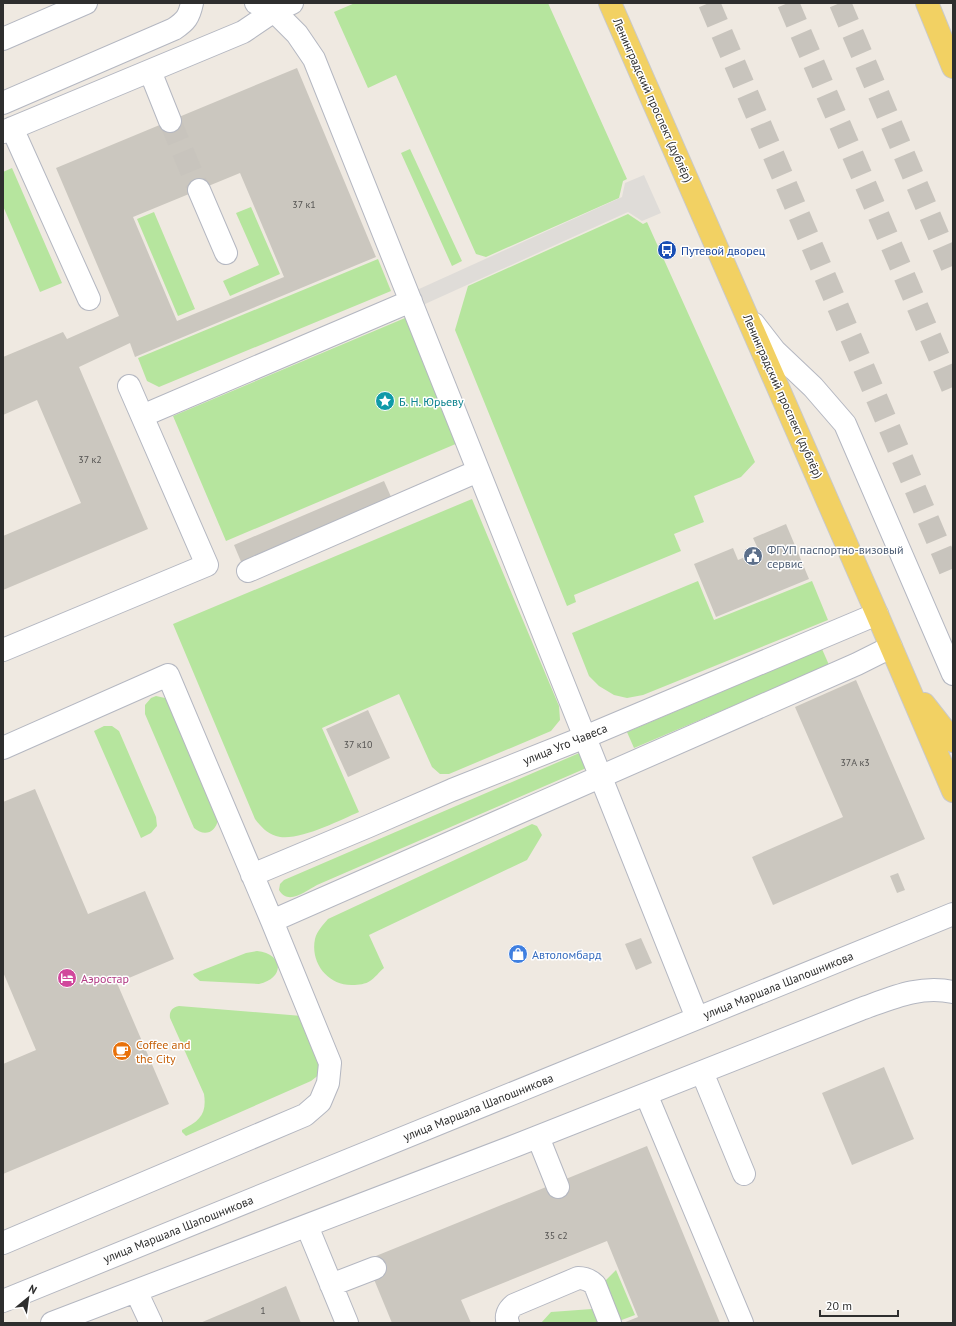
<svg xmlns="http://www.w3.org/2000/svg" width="956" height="1326" font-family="'PT Sans',sans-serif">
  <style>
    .green { fill: #b6e59e }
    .plaza { fill: #dfdcd8 }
    .building { fill: #cbc7bf; fill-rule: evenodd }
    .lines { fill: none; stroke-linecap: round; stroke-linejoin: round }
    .minor-tunnel { stroke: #c8c4bd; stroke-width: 22; stroke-dasharray: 22 11; stroke-linecap: butt }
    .major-tunnel { stroke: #c8c4bd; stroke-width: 22; stroke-dasharray: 22 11; stroke-linecap: butt }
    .minor-casing { stroke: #b4b7c1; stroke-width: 24 }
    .major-casing { stroke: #c9c9c9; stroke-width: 24 }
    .minor { stroke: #fff; stroke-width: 22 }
    .major { stroke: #f2d163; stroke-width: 22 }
    .labels { text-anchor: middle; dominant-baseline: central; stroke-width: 3; stroke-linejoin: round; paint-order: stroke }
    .number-label { font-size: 10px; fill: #555452 }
    .street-label { font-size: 12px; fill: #2e2e2e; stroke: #fff }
    .transit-label { font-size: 12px; fill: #164399; stroke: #fff; text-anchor: start }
    .culture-label { font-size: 12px; fill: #0d838f; stroke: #fff; text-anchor: start }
    .service-label { font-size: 12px; fill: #4e5e75; stroke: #fff; text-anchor: start }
    .shop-label { font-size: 12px; fill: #366cbe; stroke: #fff; text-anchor: start }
    .hotel-label { font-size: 12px; fill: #b23c85; stroke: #fff; text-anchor: start }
    .food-label { font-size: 12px; fill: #c56008; stroke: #fff; text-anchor: start }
  </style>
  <rect width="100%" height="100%" fill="#efe9e1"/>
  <path class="green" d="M355,3H548L627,179L623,181L619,198L486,257L476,254L396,75L368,88L334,12Z
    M410,149L462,261L452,266L401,153Z
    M12,168L62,283L40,292L3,206V172Z
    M251,207L280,274L230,296L223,281L259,265L236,213Z
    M154,212L195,309L178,316L137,219Z
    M628,214L643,224L647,222L755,462L741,477L694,496L704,522L674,534L681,551L574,595L576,602L567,606L455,330L468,286Z
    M378,259L391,291L159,387L147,381L138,358Z
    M405,318L458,443L226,541L173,416Z
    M472,499L559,706L560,720L551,731L449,774H440L432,767L399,694L322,728L359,812C340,820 296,843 276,836C267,833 261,827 255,819L173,624Z
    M698,581L714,620L812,581L828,620L643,695L627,698L614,695L599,686L589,676L572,633Z
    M822,649L829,665L634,748L627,732Z
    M156,696L165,698L168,701L218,819C216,833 204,837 194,828L145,714V705L151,698Z
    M104,726H112L119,731L156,817L157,826L151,833L141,838L94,731Z
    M584,751L591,766L317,885C306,891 288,906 279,890L280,884L284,880Z
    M532,824L537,826L542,835L527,860L369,935L384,968C379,972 375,978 370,981C366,984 358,985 353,985C328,986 310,963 315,939C317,931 323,925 328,919Z
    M257,951C284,954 285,978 259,984L200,981L194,976L193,974L246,953Z
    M179,1006L302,1016L321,1058L320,1074L311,1081L186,1136L182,1132V1130C200,1121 207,1114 204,1094L170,1018C169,1012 172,1007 179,1006Z
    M616,1270L635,1315L619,1321L604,1282Z
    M592,1309L598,1323H541L551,1312Z"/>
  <path class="plaza" d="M644,175L661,213L642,221L628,212L414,309L408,294L622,197L625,183Z"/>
  <path class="building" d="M297,68L376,257L135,357L130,343L79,367L148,529L3,590V536L81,503L37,400L3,415V357L63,332L67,339L119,316L56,168ZM240,173L284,277L177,321L133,217Z
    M384,481L392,499L242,564L234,545Z
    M786,524L809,579L716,617L694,564L733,548L738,560L759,551L753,538Z
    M856,680L925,839L773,905L752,857L843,817L795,707Z
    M368,710L390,758L348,777L326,729Z
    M35,789L88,914L145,891L174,959L117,983L169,1104L3,1174V1064L36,1050L3,972V802Z
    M898,873L905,890L897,893L890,876Z
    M641,938L652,963L636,970L625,944Z
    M884,1067L914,1139L852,1165L822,1093Z
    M647,1146L720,1323H623L638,1317L607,1241L461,1300L471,1323H392L366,1260Z
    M286,1286L301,1323H200L261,1297Z"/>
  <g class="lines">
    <path class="minor-tunnel" d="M170,121L199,190"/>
    <path class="major-tunnel" d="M709,3L953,578
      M788,3L953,390
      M840,3L953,270"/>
    <g class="minor-casing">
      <path id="minor" d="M256,3L274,11L297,34L314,59L697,1018
        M3,39L86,3
        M150,71L170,121
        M3,103L174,29C186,21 189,17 192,3
        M12,128L89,299
        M3,132L243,32L274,11L292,3
        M199,190L226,253
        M754,324L775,351L813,387L845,424L953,674
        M142,416L411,301
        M248,571L478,471
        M3,650L207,565L129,386
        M3,748L168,675L272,921L330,1063L328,1083L320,1102L305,1115L3,1243
        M252,875L369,826L452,790L585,737L877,614
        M272,921L857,664L891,647
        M702,1072L744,1174
        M646,1094L742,1323
        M538,1137L558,1187
        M307,1226L347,1323
        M331,1285L375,1268
        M136,1291L151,1323
        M3,1301L953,914
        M52,1323L517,1145L861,1009C892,998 919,985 953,992
        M508,1323C505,1316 508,1310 514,1305L578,1278C585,1278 590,1280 595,1285L610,1323"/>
    </g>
    <g class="major-casing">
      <path id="major" d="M610,3L877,614L953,791
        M927,3L953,67
        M924,704L953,741"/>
    </g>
    <use href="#minor" class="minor"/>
    <use href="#major" class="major"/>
  </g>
  <defs>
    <g id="bus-disc" transform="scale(1)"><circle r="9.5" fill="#1a4fb4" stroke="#fff"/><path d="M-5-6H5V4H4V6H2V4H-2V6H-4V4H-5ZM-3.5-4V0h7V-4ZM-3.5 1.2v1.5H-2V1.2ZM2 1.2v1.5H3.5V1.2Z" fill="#fff"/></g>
    <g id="sight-disc" transform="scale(1)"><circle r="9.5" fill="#0f9aa8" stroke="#fff"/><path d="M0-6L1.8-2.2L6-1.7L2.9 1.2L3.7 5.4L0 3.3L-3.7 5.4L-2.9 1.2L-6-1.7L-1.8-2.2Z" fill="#fff"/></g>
    <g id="civic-disc" transform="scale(1)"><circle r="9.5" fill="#5c6f8a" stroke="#fff"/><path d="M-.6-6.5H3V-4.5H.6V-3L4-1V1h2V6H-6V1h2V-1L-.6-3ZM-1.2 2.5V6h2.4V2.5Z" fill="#fff"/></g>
    <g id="shop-disc" transform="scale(1)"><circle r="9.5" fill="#3f7fe0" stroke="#fff"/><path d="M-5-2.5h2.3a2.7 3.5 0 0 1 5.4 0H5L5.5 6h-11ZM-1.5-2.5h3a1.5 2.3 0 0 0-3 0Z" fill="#fff"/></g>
    <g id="hotel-disc" transform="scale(1)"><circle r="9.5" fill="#d1479c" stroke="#fff"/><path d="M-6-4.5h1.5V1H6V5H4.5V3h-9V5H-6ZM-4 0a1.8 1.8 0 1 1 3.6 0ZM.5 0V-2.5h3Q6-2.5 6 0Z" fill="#fff"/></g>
    <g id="cafe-disc" transform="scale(1)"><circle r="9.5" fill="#e8710a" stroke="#fff"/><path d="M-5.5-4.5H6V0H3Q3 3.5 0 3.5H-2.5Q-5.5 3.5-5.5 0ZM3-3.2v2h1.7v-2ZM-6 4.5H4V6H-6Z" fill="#fff"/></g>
  </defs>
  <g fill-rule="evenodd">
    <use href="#bus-disc" x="667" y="250"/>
    <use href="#sight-disc" x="385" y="401"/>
    <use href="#civic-disc" x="753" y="556"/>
    <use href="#shop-disc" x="518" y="954"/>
    <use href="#hotel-disc" x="67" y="978"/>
    <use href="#cafe-disc" x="122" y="1051"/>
  </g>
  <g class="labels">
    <g class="number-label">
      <text x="304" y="204">37 к1</text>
      <text x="90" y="459">37 к2</text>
      <text x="358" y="744">37 к10</text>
      <text x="855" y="762">37А к3</text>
      <text x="556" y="1235">35 с2</text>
      <text x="263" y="1310">1</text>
    </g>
    <g class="street-label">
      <text transform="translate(653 100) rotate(66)">Ленинградский проспект (дублёр)</text>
      <text transform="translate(783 396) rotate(66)">Ленинградский проспект (дублёр)</text>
      <text transform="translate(565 744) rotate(-22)">улица Уго Чавеса</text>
      <text transform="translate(778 985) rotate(-22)">улица Маршала Шапошникова</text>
      <text transform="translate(478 1107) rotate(-22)">улица Маршала Шапошникова</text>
      <text transform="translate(178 1229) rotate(-22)">улица Маршала Шапошникова</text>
    </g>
    <g class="transit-label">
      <text x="681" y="250">Путевой дворец</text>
    </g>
    <g class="culture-label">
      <text x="399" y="401">Б. Н. Юрьеву</text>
    </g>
    <g class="service-label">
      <text x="767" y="549">ФГУП паспортно-визовый<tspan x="767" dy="14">сервис</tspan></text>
    </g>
    <g class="shop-label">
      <text x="532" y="954">Автоломбард</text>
    </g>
    <g class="hotel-label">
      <text x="81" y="978">Аэростар</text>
    </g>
    <g class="food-label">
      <text x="136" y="1044">Coffee and<tspan x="136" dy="14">the City</tspan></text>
    </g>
  </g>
  <rect width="956" height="1326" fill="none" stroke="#2e2e2e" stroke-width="8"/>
  <g transform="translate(28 1298) rotate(29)" stroke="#ffffff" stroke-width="3" paint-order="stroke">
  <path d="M0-3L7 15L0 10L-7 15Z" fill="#2e2e2e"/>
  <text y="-6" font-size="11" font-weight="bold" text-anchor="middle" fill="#2e2e2e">N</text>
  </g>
  <path d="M820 1310v6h78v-6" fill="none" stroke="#2e2e2e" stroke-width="2"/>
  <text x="826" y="1310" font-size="12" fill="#2e2e2e" stroke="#ffffff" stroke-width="3" paint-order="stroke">20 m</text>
</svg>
